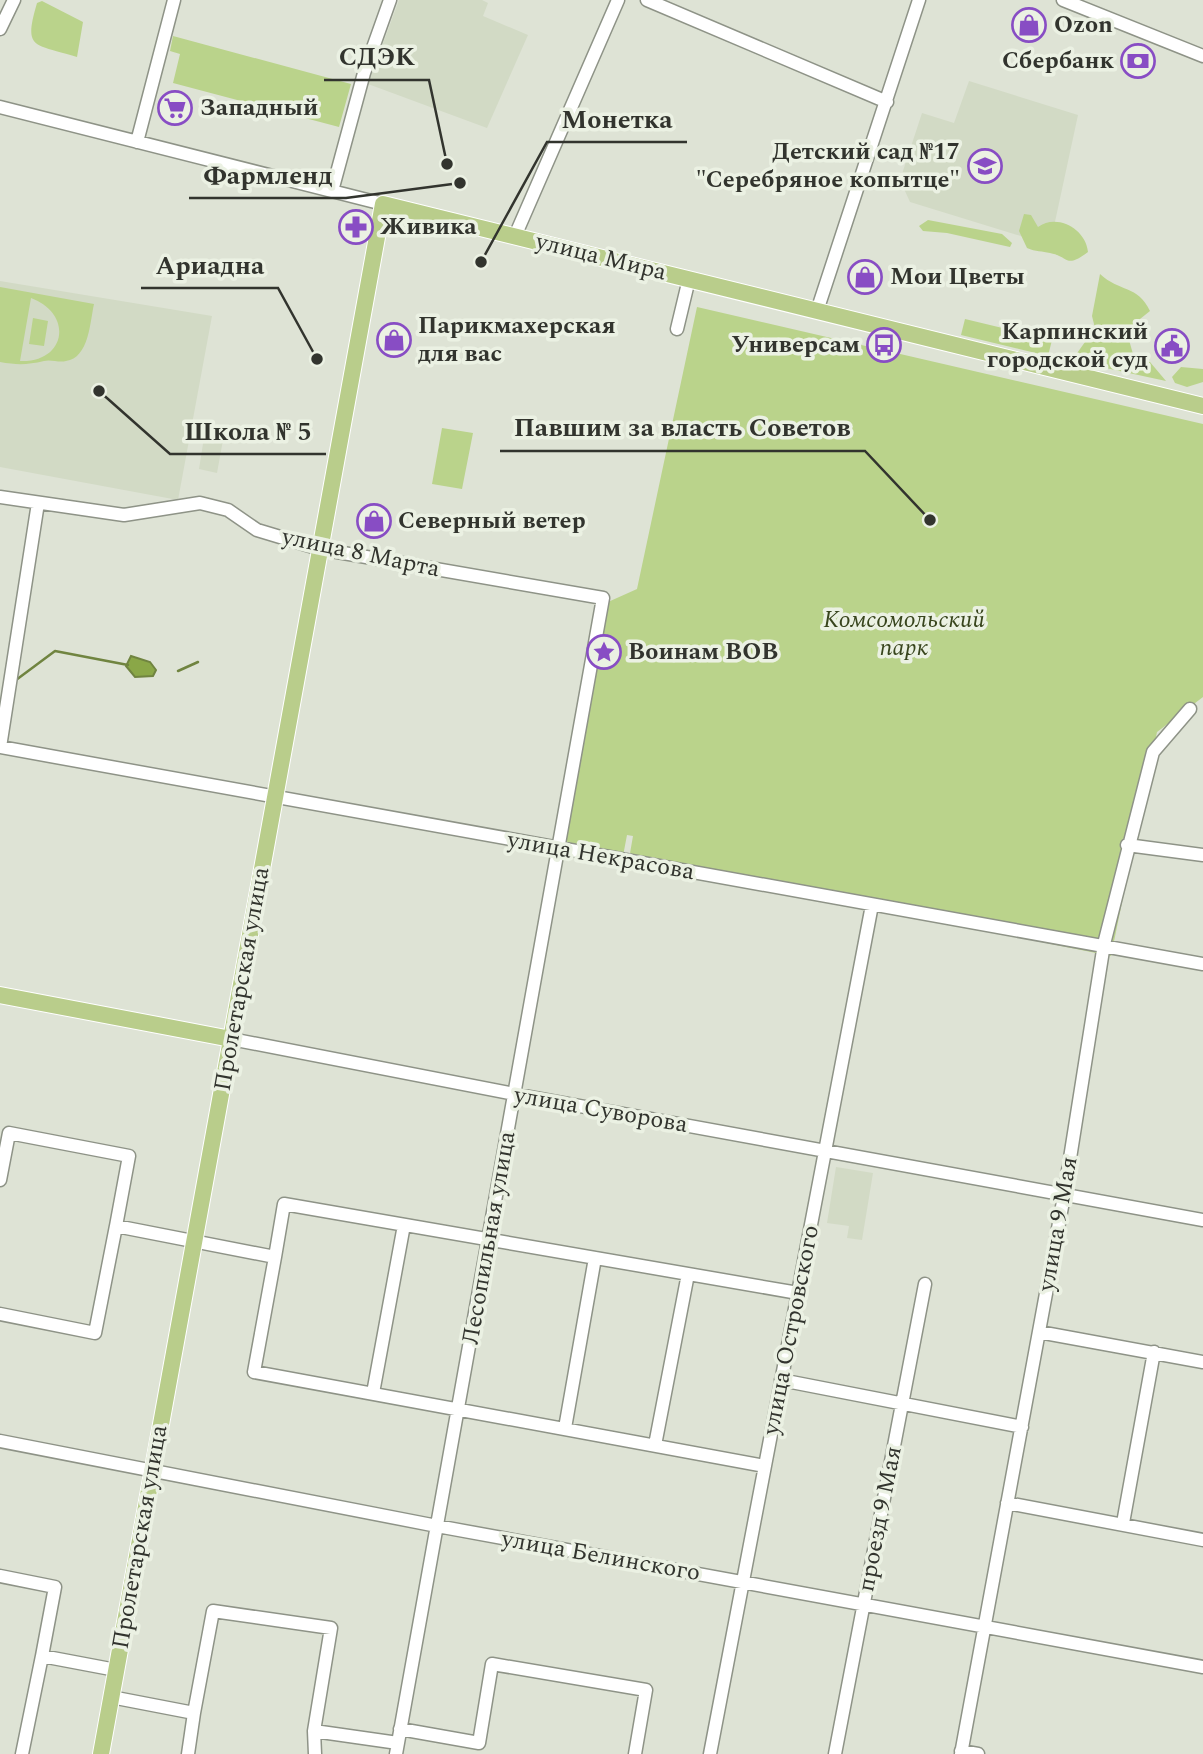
<svg xmlns="http://www.w3.org/2000/svg" width="1203" height="1754" font-family="Spectral,serif">
  <style>
    .built { fill: #d2dac5 }
    .green { fill: #bad38b; fill-rule: evenodd }
    .water { fill: #8aa747; stroke: #708440; stroke-width: 2 }
    .lines { fill: none; stroke-linecap: round; stroke-linejoin: round }
    .stream { stroke: #708440; stroke-width: 2.5 }
    .minor-casing { stroke: #8e9387; stroke-width: 15 }
    .major-casing { stroke: #fff; stroke-width: 18 }
    .minor { stroke: #fff; stroke-width: 12 }
    .major { stroke: #b9cd8b; stroke-width: 16 }
    .labels { text-anchor: middle; dominant-baseline: central; stroke-width: 7; stroke-linejoin: round; paint-order: stroke }
    .poi-label { font-size: 24px; font-weight: bold; fill: #32342e; stroke: #ebf1e3; text-anchor: start }
    .street-label { font-size: 24px; fill: #32342e; stroke: #ebf1e3 }
    .park-label { font-size: 24px; font-style: italic; fill: #38451d; stroke: #ebf1e3 }
    .leader { fill: none; stroke: #32342e; stroke-width: 2.5 }
    .callout-dot { fill: #32342e; stroke: #ebf1e3; stroke-width: 2.5 }
    .callout-label { font-size: 26px; text-anchor: middle; font-weight: bold; fill: #32342e; stroke: #ebf1e3; stroke-width: 7; stroke-linejoin: round; paint-order: stroke }
  </style>
  <rect width="100%" height="100%" fill="#dee3d5"/>
  <path class="built" d="M399,0H482L488,3L483,16L528,35L487,128L368,84Z
    M969,81L1078,115L1050,245L910,202L900,180L922,113L954,123Z
    M0,281L212,316L178,500L0,467Z
    M206,425L225,429L217,473L199,469Z
    M836,1167L873,1173L862,1240L847,1238L849,1226L827,1223Z"/>
  <path class="green" d="M42,1L83,22L77,57C34,43 23,51 37,3Z
    M173,36L351,84L339,127L173,83L180,54L170,51Z
    M1024,214L1031,215L1038,227C1057,213 1086,229 1088,252C1065,269 1070,257 1050,253C1042,251 1036,252 1027,248L1019,231Z
    M928,220L1002,234L1012,243L1010,247L947,233L923,231L919,226Z
    M1100,274C1119,292 1138,285 1150,311L1140,319L1129,340L1133,354L1140,361L1150,362L1166,381L1078,362L1075,356L1095,328L1092,316Z
    M0,287L94,304C90,322 89,358 66,361C59,363 51,359 44,361C27,365 17,365 0,362ZM31,298C74,314 66,363 20,361Z
    M697,307L1203,424V697L1157,732L1111,956L629,859L633,836L627,835L623,856L560,843L608,602L637,589Z
    M33,318L48,321L44,346L29,344Z
    M965,319L1052,340L1048,356L961,335Z
    M1181,367L1203,369V382L1187,387L1175,383L1172,377Z
    M442,428L473,433L462,489L432,484Z"/>
  <path class="water" d="M131,656L150,662L156,670L153,676L135,677L126,666Z"/>
  <g class="lines">
    <path class="stream" d="M178,671L198,662
      M16,680L55,651L128,665"/>
    <g class="minor-casing">
      <path id="minor" d="M647,0L887,102
        M1063,0L1203,56
        M0,29L14,0
        M0,107L383,204
        M137,142L174,0
        M332,191L364,73L390,0
        M515,236L618,0
        M817,311L919,0
        M677,329L689,279
        M0,497L124,515L200,503L228,510L257,530L320,549L603,598L396,1754
        M0,747L1203,964
        M0,747L38,503
        M1127,845L1203,855
        M231,1039L514,1094L1203,1220
        M0,1180L9,1133L129,1156L116,1226
        M275,1257L254,1372L765,1466
        M0,1314L95,1333L116,1226L275,1257L284,1204L798,1293
        M1039,1332L1203,1362
        M781,1380L1022,1427
        M373,1393L404,1225
        M565,1428L595,1258
        M0,1441L437,1526L1203,1667
        M655,1445L688,1274
        M1007,1503L1203,1540
        M1123,1523L1154,1352
        M0,1576L55,1587L42,1656
        M111,1697L194,1713L213,1611L331,1628L314,1731L398,1743
        M400,1729L479,1743L492,1664L646,1690L635,1754
        M314,1731L315,1754
        M961,1751L978,1754
        M22,1754L42,1656L116,1670
        M188,1754L194,1713
        M710,1754L872,905
        M835,1754L925,1284
        M961,1754L1064,1196L1104,944L1153,752L1190,709"/>
    </g>
    <g class="major-casing">
      <path id="major" d="M0,995L231,1039
        M101,1754L383,204L1203,406"/>
    </g>
    <use href="#minor" class="minor"/>
    <use href="#major" class="major"/>
  </g>
  <defs>
    <g id="shop-ring" transform="scale(1.75)"><circle r="9.5" fill="#ebf1e3" stroke="#884dc4" stroke-width="1.5"/><path d="M-5-2.5h2.3a2.7 3.5 0 0 1 5.4 0H5L5.5 6h-11ZM-1.5-2.5h3a1.5 2.3 0 0 0-3 0Z" fill="#884dc4"/></g>
    <g id="bank-ring" transform="scale(1.75)"><circle r="9.5" fill="#ebf1e3" stroke="#884dc4" stroke-width="1.5"/><path d="M-6-4H6V4H-6ZM0-2.3a2.3 2.3 0 1 0 0 4.6a2.3 2.3 0 1 0 0-4.6Z" fill="#884dc4"/></g>
    <g id="supermarket-ring" transform="scale(1.75)"><circle r="9.5" fill="#ebf1e3" stroke="#884dc4" stroke-width="1.5"/><path d="M-6-5.5h2.5l.6 2H6L4.5 2H-2.5L-4.4-4H-6ZM-1.5 3.2a1.3 1.3 0 1 0 .1 0ZM3 3.2a1.3 1.3 0 1 0 .1 0Z" fill="#884dc4"/></g>
    <g id="school-ring" transform="scale(1.75)"><circle r="9.5" fill="#ebf1e3" stroke="#884dc4" stroke-width="1.5"/><path d="M0-5L7-2L0 1L-7-2ZM-4 1L0 2.5L4 1V4Q0 6-4 4Z" fill="#884dc4"/></g>
    <g id="pharmacy-ring" transform="scale(1.75)"><circle r="9.5" fill="#ebf1e3" stroke="#884dc4" stroke-width="1.5"/><path d="M-2-6h4v4h4v4h-4v4h-4v-4h-4v-4h4Z" fill="#884dc4"/></g>
    <g id="bus-ring" transform="scale(1.75)"><circle r="9.5" fill="#ebf1e3" stroke="#884dc4" stroke-width="1.5"/><path d="M-5-6H5V4H4V6H2V4H-2V6H-4V4H-5ZM-3.5-4V0h7V-4ZM-3.5 1.2v1.5H-2V1.2ZM2 1.2v1.5H3.5V1.2Z" fill="#884dc4"/></g>
    <g id="civic-ring" transform="scale(1.75)"><circle r="9.5" fill="#ebf1e3" stroke="#884dc4" stroke-width="1.5"/><path d="M-.6-6.5H3V-4.5H.6V-3L4-1V1h2V6H-6V1h2V-1L-.6-3ZM-1.2 2.5V6h2.4V2.5Z" fill="#884dc4"/></g>
    <g id="sight-ring" transform="scale(1.75)"><circle r="9.5" fill="#ebf1e3" stroke="#884dc4" stroke-width="1.5"/><path d="M0-6L1.8-2.2L6-1.7L2.9 1.2L3.7 5.4L0 3.3L-3.7 5.4L-2.9 1.2L-6-1.7L-1.8-2.2Z" fill="#884dc4"/></g>
  </defs>
  <g fill-rule="evenodd">
    <use href="#shop-ring" x="1029" y="25"/>
    <use href="#bank-ring" x="1138" y="61"/>
    <use href="#supermarket-ring" x="175" y="108"/>
    <use href="#school-ring" x="985" y="166"/>
    <use href="#pharmacy-ring" x="356" y="227"/>
    <use href="#shop-ring" x="865" y="277"/>
    <use href="#shop-ring" x="394" y="340"/>
    <use href="#bus-ring" x="884" y="345"/>
    <use href="#civic-ring" x="1172" y="346"/>
    <use href="#shop-ring" x="374" y="521"/>
    <use href="#sight-ring" x="604" y="652"/>
  </g>
  <g class="labels">
    <g class="poi-label">
      <text x="1054" y="25">Ozon</text>
      <text x="1114" y="61" text-anchor="end">Сбербанк</text>
      <text x="200" y="108">Западный</text>
      <text x="960" y="152" text-anchor="end">Детский сад №17<tspan x="960" dy="28">"Серебряное копытце"</tspan></text>
      <text x="380" y="227">Живика</text>
      <text x="890" y="277">Мои Цветы</text>
      <text x="418" y="326">Парикмахерская<tspan x="418" dy="28">для вас</tspan></text>
      <text x="1148" y="332" text-anchor="end">Карпинский<tspan x="1148" dy="28">городской суд</tspan></text>
      <text x="860" y="345" text-anchor="end">Универсам</text>
      <text x="398" y="521">Северный ветер</text>
      <text x="628" y="652">Воинам ВОВ</text>
    </g>
    <g class="street-label">
      <text transform="translate(601 257) rotate(14)">улица Мира</text>
      <text transform="translate(361 553) rotate(12)">улица 8 Марта</text>
      <text transform="translate(601 856) rotate(10)">улица Некрасова</text>
      <text transform="translate(242 979) rotate(-80)">Пролетарская улица</text>
      <text transform="translate(601 1110) rotate(10)">улица Суворова</text>
      <text transform="translate(1058 1224) rotate(-80)">улица 9 Мая</text>
      <text transform="translate(489 1238) rotate(-80)">Лесопильная улица</text>
      <text transform="translate(791 1330) rotate(-79)">улица Островского</text>
      <text transform="translate(880 1519) rotate(-79)">проезд 9 Мая</text>
      <text transform="translate(140 1537) rotate(-80)">Пролетарская улица</text>
      <text transform="translate(601 1556) rotate(10)">улица Белинского</text>
    </g>
    <g class="park-label">
      <text x="904" y="620">Комсомольский<tspan x="904" dy="28">парк</tspan></text>
    </g>
  </g>
  <path class="leader" d="M447 164L429 80H324M481 262L547 142H687M460 183L346 198H189M317 359L278 288H141M930 520L865 451H500M99 391L170 454H326"/>
  <g class="callout-dot">
    <circle cx="447" cy="164" r="7"/>
    <circle cx="481" cy="262" r="7"/>
    <circle cx="460" cy="183" r="7"/>
    <circle cx="317" cy="359" r="7"/>
    <circle cx="930" cy="520" r="7"/>
    <circle cx="99" cy="391" r="7"/>
  </g>
  <g class="callout-label">
    <text x="377" y="65">СДЭК</text>
    <text x="617" y="128">Монетка</text>
    <text x="268" y="184">Фармленд</text>
    <text x="210" y="274">Ариадна</text>
    <text x="682" y="436">Павшим за власть Советов</text>
    <text x="248" y="440">Школа № 5</text>
  </g>
</svg>
